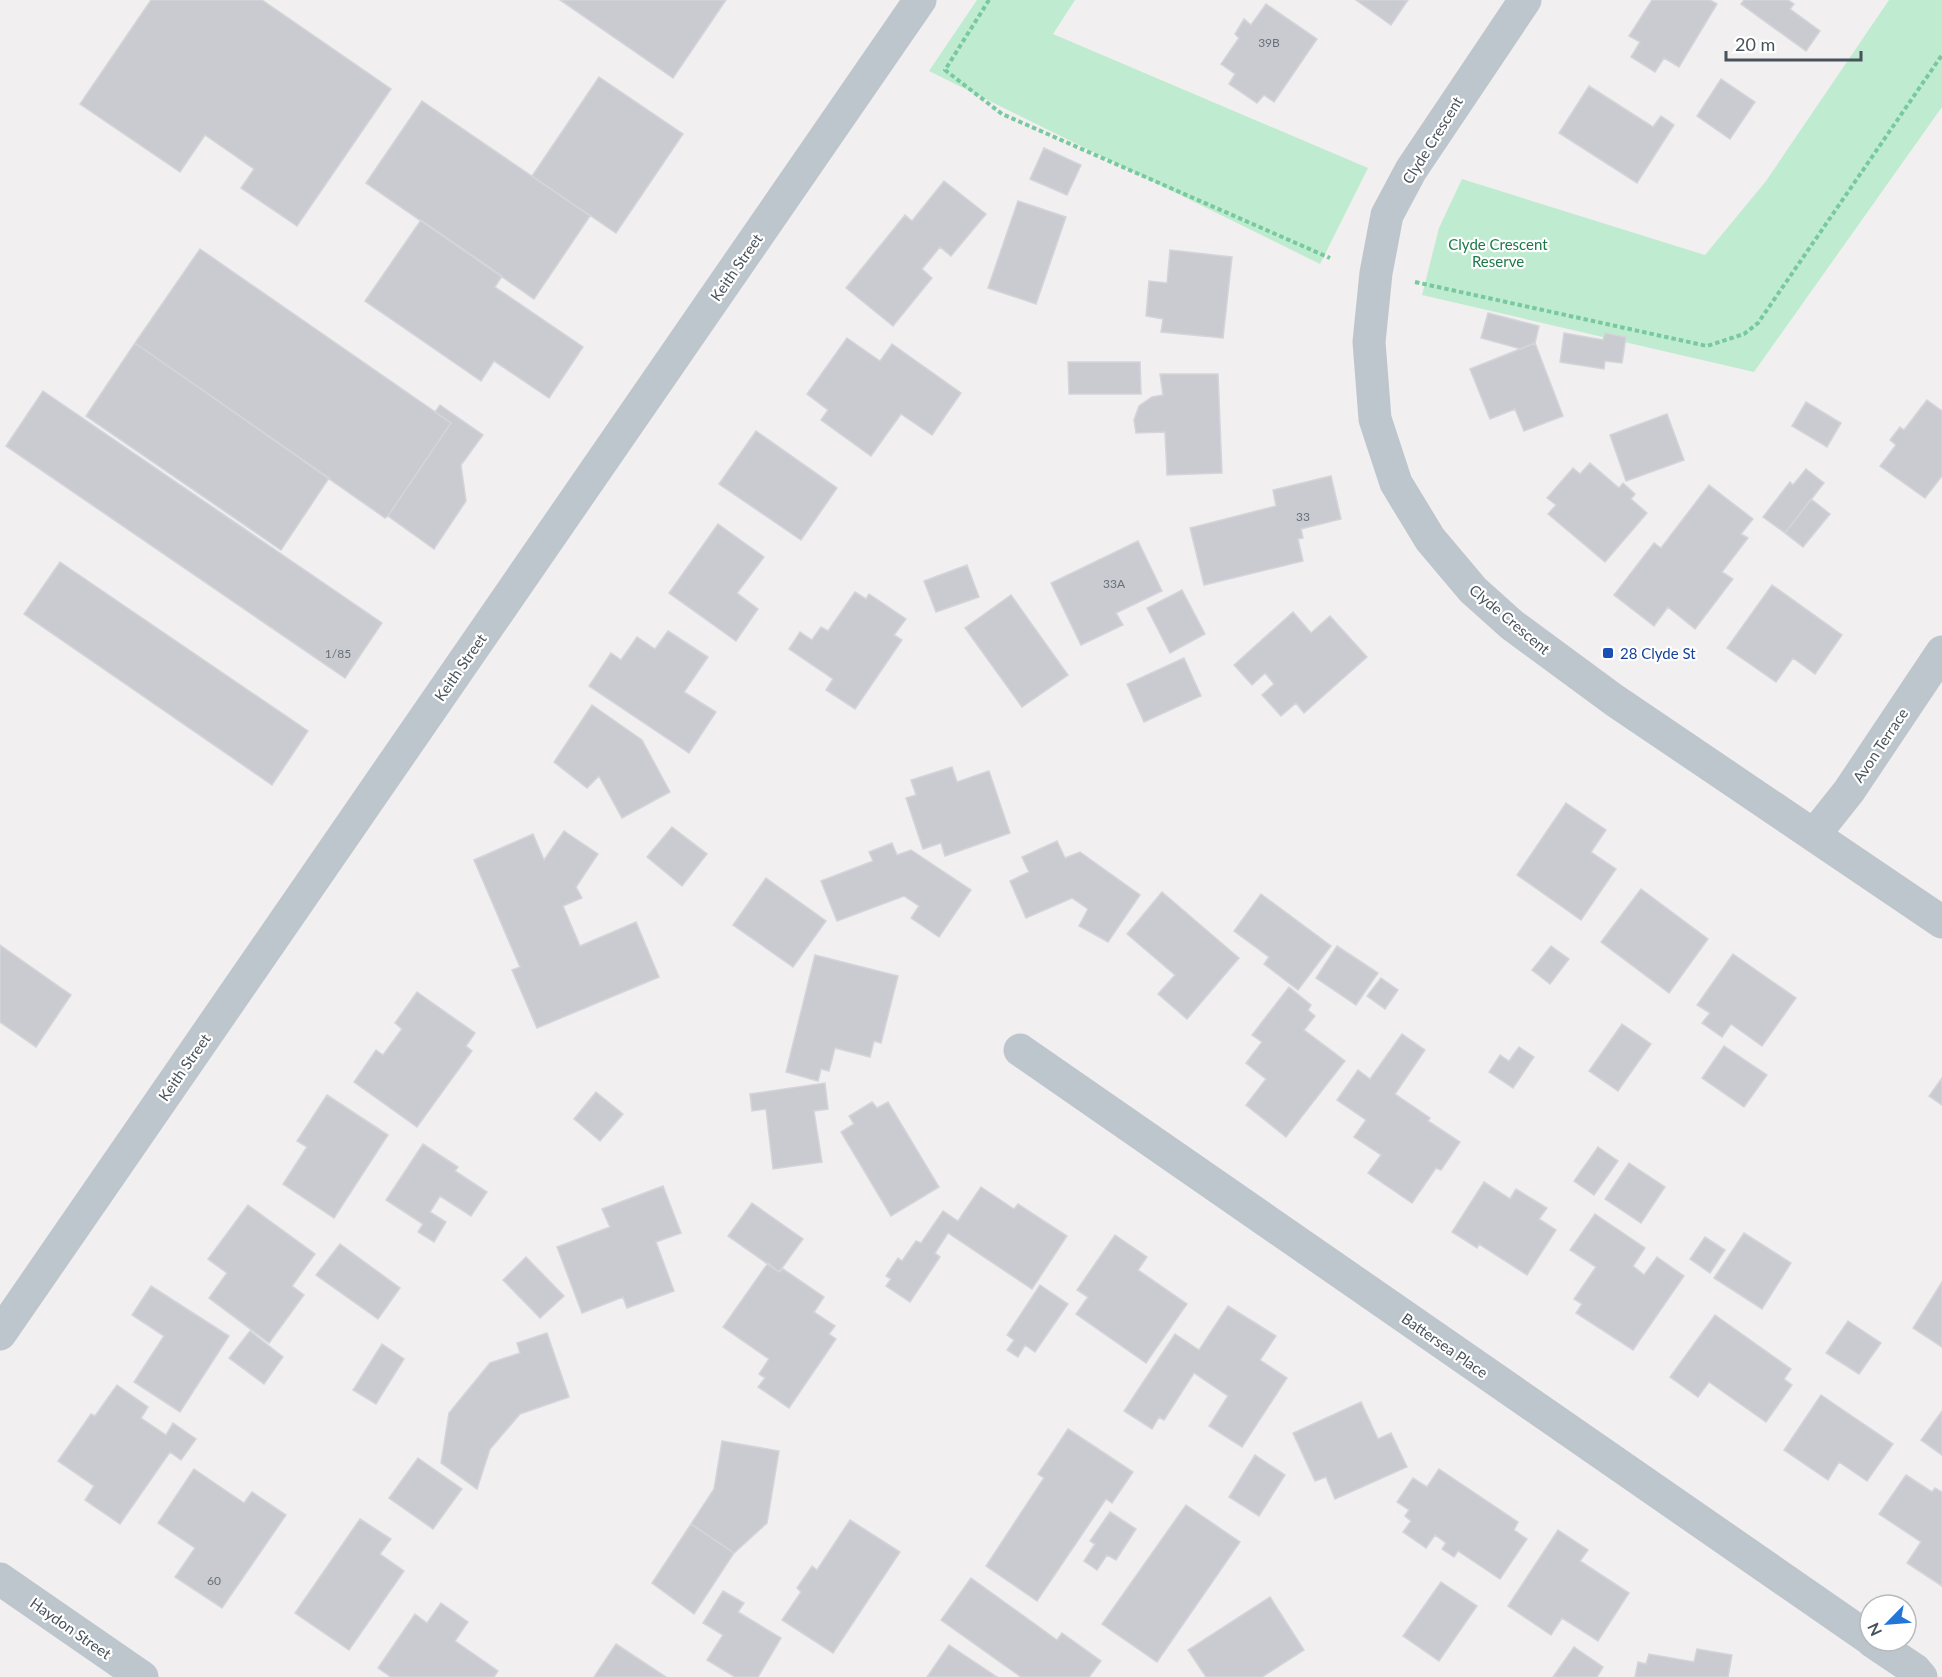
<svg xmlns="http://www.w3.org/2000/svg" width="1942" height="1677" font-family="Lato,sans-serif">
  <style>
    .green { fill: #bfecd0 }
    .building { fill: #c9cbd1; stroke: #d3d5da; stroke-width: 1.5 }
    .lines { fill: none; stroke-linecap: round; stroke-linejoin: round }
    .path { stroke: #79c99f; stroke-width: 4; stroke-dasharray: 4.5 3; stroke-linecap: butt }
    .minor { stroke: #bec6cd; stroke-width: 33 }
    .transit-dot { fill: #1a4fb4; stroke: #fff; stroke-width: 2 }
    .labels { text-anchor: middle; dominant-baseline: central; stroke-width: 4.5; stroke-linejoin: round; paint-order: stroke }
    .number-label { font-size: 12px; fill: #687078 }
    .street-label { font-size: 15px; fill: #48525b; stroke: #fff }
    .park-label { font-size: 15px; fill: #1c7948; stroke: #fff }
    .transit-label { font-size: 15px; fill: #164399; stroke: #fff; text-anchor: start }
  </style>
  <rect width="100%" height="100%" fill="#f1efef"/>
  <path class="green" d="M977,0H1075L1053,34L1368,168L1320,264L929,71Z
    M1889,0H1942V107L1754,372L1422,295L1439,228L1462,179L1705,255L1766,181Z"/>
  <path class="building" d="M151,0H262L391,89L297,226L241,188L254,169L205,135L180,172L80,104Z
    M560,0H726L673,78Z
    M1356,0H1408L1391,25Z
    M1652,0H1710L1717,4L1679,67L1664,58L1655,72L1631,57L1640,42L1629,36Z
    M1744,0H1788L1794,4L1790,9L1820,31L1806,51L1741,4Z
    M1266,4L1317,39L1274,102L1264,95L1257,103L1229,84L1235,74L1221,64L1239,38L1235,34L1244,19L1251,25Z
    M599,77L683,134L616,233L532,176Z
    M1721,79L1755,102L1730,139L1697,116Z
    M1589,86L1653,127L1661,116L1674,125L1637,183L1559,133Z
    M422,101L590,216L534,299L366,183Z
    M1044,148L1081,165L1067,195L1030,179Z
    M944,181L986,214L951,256L940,247L922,269L932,278L893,326L846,288L905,215L912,221Z
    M1018,201L1066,217L1036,304L988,288Z
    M421,220L502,276L495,287L583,347L549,398L494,361L481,381L365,301Z
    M200,249L451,423L388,516L385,518L135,343Z
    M1170,250L1232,257L1223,338L1161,332L1163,319L1146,316L1149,281L1167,283Z
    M1488,313L1539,326L1535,343L1521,349L1481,338Z
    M1564,333L1603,340L1605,333L1626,337L1622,363L1605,361L1604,369L1560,362Z
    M847,338L880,361L892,344L961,393L932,435L901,414L871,456L821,420L828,410L807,394Z
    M135,343L329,478L281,550L86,416Z
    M1535,343L1563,416L1524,431L1515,409L1490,419L1470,369Z
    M1068,362H1140L1141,394H1069Z
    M1160,374H1218L1222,473L1167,475L1165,432L1136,433L1134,420L1139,406L1152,397L1163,395Z
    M43,391L382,623L345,678L6,446Z
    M1927,400L1942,411V476L1925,498L1880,466L1896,445L1890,440L1900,427L1904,430Z
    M1806,402L1841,423L1827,447L1792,426Z
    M440,405L483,435L461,465L466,501L434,549L388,516L451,423L435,412Z
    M1667,414L1684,460L1626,481L1610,435Z
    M756,431L837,488L801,540L719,484Z
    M1590,463L1619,488L1623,483L1635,494L1631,499L1647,513L1605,562L1548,514L1556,505L1547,498L1573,468L1580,474Z
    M1806,469L1824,483L1785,533L1763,517L1790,482L1793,485Z
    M1331,476L1341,519L1301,529L1303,538L1298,539L1303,561L1204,585L1190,528L1276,506L1273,490Z
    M1709,485L1753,519L1741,534L1748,538L1722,572L1733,579L1695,629L1668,607L1654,626L1614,595L1654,543L1661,548Z
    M1811,499L1830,514L1803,547L1785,533Z
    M718,524L764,557L737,593L758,609L736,641L669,593Z
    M1138,541L1162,591L1116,613L1123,625L1081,645L1051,583Z
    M60,562L308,731L272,785L24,614Z
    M967,565L979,597L936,612L924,581Z
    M1772,585L1842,635L1815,674L1793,658L1776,682L1727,648Z
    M1182,590L1205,634L1170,653L1147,608Z
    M855,592L866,599L869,594L906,619L894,635L902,640L855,709L826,690L833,679L789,649L800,632L812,640L821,627L828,631Z
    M1011,595L1068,675L1022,707L965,628Z
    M1293,612L1311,633L1330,616L1367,657L1304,713L1296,703L1281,716L1262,695L1274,684L1265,673L1252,685L1234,665Z
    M668,631L708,657L684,692L716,712L689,753L589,686L611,653L621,660L637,637L655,649Z
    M1184,658L1201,696L1144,722L1127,684Z
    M592,705L642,740L670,792L622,818L599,776L587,788L554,762Z
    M952,767L957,782L989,771L1010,833L945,856L941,843L923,849L906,798L916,795L911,780Z
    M1566,803L1606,830L1591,852L1616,869L1581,920L1517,875Z
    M672,827L707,854L682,886L647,857Z
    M564,831L598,854L576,887L582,898L563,906L580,946L636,922L659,977L537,1028L512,970L520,967L474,860L533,834L544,860Z
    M1057,841L1065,858L1080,852L1140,895L1108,942L1079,926L1088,909L1072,898L1026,918L1010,881L1029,872L1022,857Z
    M892,843L897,855L911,850L971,890L939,937L911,918L919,906L904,896L837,921L821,881L873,861L869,852Z
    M766,878L826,921L793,967L733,925Z
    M1641,889L1708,939L1669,993L1601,942Z
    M1162,892L1239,958L1187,1019L1158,994L1175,975L1127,934Z
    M1261,894L1331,946L1298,990L1264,964L1269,957L1234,931Z
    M0,945L71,995L36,1047L0,1022Z
    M1337,946L1378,973L1356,1005L1316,978Z
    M1551,946L1569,959L1550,984L1532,970Z
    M1733,954L1796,998L1762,1046L1731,1024L1722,1037L1702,1023L1710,1013L1697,1005Z
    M815,955L898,976L881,1043L874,1041L870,1057L835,1048L829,1071L821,1069L818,1081L786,1072Z
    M1381,978L1398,990L1385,1009L1367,996Z
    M1289,987L1311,1005L1308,1010L1315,1016L1304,1030L1345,1061L1286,1137L1246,1105L1266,1079L1246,1063L1262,1042L1252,1035Z
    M417,992L475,1033L466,1046L472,1051L417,1127L354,1082L376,1050L383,1055L402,1029L395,1023Z
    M1622,1024L1651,1044L1618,1091L1589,1071Z
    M1402,1034L1425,1050L1395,1094L1430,1118L1428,1121L1460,1142L1441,1170L1436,1168L1412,1203L1368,1173L1381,1155L1354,1137L1366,1120L1337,1100L1358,1070L1370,1079Z
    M1724,1046L1767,1075L1744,1107L1702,1078Z
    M1519,1047L1534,1057L1513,1088L1489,1072L1500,1055L1509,1061Z
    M1942,1078V1105L1929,1096Z
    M825,1083L828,1109L814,1111L822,1162L773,1169L766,1109L752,1111L750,1094Z
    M596,1092L623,1114L600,1141L574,1119Z
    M327,1095L388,1135L334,1218L283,1184L307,1147L297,1141Z
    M872,1102L877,1108L888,1102L939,1187L891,1216L841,1132L854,1124L849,1116Z
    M423,1144L458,1167L455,1171L487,1192L471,1216L440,1196L430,1212L446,1222L434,1242L418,1232L423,1224L386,1200Z
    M1598,1147L1618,1161L1594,1195L1574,1181Z
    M1629,1163L1665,1187L1641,1223L1605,1199Z
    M1484,1182L1510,1199L1516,1189L1547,1208L1539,1219L1556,1230L1527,1275L1479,1244L1477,1248L1452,1232Z
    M663,1186L681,1233L656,1242L674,1291L627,1308L623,1297L582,1313L557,1247L610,1227L602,1209Z
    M981,1187L1014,1209L1018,1204L1067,1236L1032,1289L948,1233L935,1253L940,1257L910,1302L886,1286L891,1279L886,1276L898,1258L902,1261L916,1241L921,1243L943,1211L958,1221Z
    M752,1203L803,1239L779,1272L728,1236Z
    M248,1205L315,1254L292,1286L304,1295L269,1343L209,1298L227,1273L208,1259Z
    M1595,1214L1645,1248L1633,1266L1644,1275L1657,1257L1684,1276L1633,1350L1576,1313L1582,1304L1574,1299L1596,1267L1570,1250Z
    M1744,1233L1791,1263L1762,1309L1714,1278Z
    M1115,1235L1147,1257L1138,1270L1187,1304L1146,1363L1076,1314L1088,1297L1077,1290Z
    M1705,1237L1725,1250L1710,1273L1690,1259Z
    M340,1244L400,1288L378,1319L316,1275Z
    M526,1257L564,1296L540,1318L503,1280Z
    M768,1263L779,1272L783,1269L824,1297L814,1312L835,1326L829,1334L836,1339L789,1408L758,1387L765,1378L759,1374L769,1359L723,1327Z
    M1942,1282V1347L1913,1328Z
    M1040,1285L1068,1304L1035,1352L1025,1345L1018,1357L1007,1350L1014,1340L1007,1335Z
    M151,1286L229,1336L180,1412L134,1382L164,1336L132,1315Z
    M1228,1306L1276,1336L1260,1360L1287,1378L1242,1447L1209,1426L1228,1396L1194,1373L1164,1420L1159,1417L1152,1429L1124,1411L1175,1334L1199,1350Z
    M1715,1315L1791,1369L1784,1379L1792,1385L1766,1422L1709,1382L1698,1397L1670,1377Z
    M1848,1321L1881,1343L1859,1374L1826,1353Z
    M250,1331L283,1357L264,1384L229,1358Z
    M547,1333L569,1397L520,1414L490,1449L477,1489L441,1463L449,1413L490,1363L520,1353L517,1343Z
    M382,1344L404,1359L376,1404L353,1390Z
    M117,1385L148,1407L141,1418L166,1435L173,1423L196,1439L181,1460L170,1452L120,1524L85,1500L94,1486L58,1461L91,1414L95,1416Z
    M1821,1395L1893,1444L1867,1481L1839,1462L1828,1480L1784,1450Z
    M1361,1402L1378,1439L1391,1433L1407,1467L1335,1499L1326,1477L1315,1481L1293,1433Z
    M1942,1411V1455L1921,1440Z
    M1068,1429L1133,1472L1112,1503L1106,1499L1037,1601L986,1566L1044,1478L1038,1474Z
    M722,1441L779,1451L767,1523L734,1553L691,1524L714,1489Z
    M1255,1455L1285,1475L1259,1516L1229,1497Z
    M418,1458L462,1489L433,1529L389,1498Z
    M194,1469L244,1503L252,1492L286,1515L222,1608L175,1577L195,1548L158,1523Z
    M1439,1469L1518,1522L1514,1530L1527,1539L1500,1579L1458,1551L1454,1557L1442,1549L1446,1543L1435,1535L1426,1548L1403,1532L1411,1521L1405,1516L1409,1510L1397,1502L1413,1478L1427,1487Z
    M1906,1475L1932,1492L1935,1488L1942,1492V1586L1907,1563L1921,1542L1879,1514Z
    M1186,1505L1240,1542L1157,1662L1102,1624Z
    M1110,1512L1136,1529L1116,1560L1107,1555L1097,1570L1084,1561L1095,1544L1090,1541Z
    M360,1519L391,1539L380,1554L404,1571L349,1650L295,1613Z
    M850,1520L900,1552L833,1653L782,1620L801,1592L797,1588L812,1566L817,1570Z
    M691,1524L734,1553L694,1614L652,1583Z
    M1558,1530L1588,1550L1580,1561L1629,1593L1598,1641L1562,1618L1551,1635L1508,1606Z
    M971,1578L1057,1640L1062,1633L1101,1661L1089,1677H1021L941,1620Z
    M1441,1582L1477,1606L1439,1661L1403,1636Z
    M723,1591L744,1603L738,1612L781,1638L758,1677H735L707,1660L723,1635L703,1623Z
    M1270,1597L1304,1650L1262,1677H1206L1188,1650Z
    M441,1603L468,1622L455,1641L498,1671L494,1677H391L378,1668L415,1614L427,1623Z
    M616,1644L666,1677H594Z
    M949,1645L997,1677H927Z
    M1574,1647L1603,1667L1597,1677H1553Z
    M1697,1649L1732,1655L1728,1677H1635L1638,1662L1646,1664L1649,1654L1694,1662Z"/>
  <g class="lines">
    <path class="path" d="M989,0L945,70L1002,114L1330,258
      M1415,282L1707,346L1744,334L1758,323L1942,55"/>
    <path class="minor" d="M1525,0L1411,170L1387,215L1376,273L1369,342L1375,419L1396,483L1430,539L1473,590L1512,625L1614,700L1942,922
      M1814,835L1849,791L1942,652
      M1020,1050L1870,1639
      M0,1334L920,0
      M0,1579L142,1677
      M1872,1641L1915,1670L1921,1677"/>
  </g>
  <rect class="transit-dot" x="1602" y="647" width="12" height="12" rx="3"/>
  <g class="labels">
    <g class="number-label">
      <text x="1269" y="42">39B</text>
      <text x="1303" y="516">33</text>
      <text x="1114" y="583">33A</text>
      <text x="338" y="653">1/85</text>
      <text x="214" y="1580">60</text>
    </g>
    <g class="street-label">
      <text transform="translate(1432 140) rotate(-58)">Clyde Crescent</text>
      <text transform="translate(736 267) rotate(-55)">Keith Street</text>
      <text transform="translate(1510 619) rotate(40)">Clyde Crescent</text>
      <text transform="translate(460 667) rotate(-55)">Keith Street</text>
      <text transform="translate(1880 745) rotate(-56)">Avon Terrace</text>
      <text transform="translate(184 1067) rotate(-55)">Keith Street</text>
      <text transform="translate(1445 1345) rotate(35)">Battersea Place</text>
      <text transform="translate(71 1628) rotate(35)">Haydon Street</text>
    </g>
    <g class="park-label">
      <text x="1498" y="244">Clyde Crescent<tspan x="1498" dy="17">Reserve</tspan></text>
    </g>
    <g class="transit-label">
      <text x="1620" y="653">28 Clyde St</text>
    </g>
  </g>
  <g transform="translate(1888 1623) rotate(245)"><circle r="28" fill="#ffffff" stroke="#b6babd" stroke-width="1.5"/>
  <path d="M0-4.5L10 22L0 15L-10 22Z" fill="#2376d7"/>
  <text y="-9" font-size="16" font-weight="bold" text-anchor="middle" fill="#48525b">N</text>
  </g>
  <path d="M1726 51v9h135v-9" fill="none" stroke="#48525b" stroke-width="3"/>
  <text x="1735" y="51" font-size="18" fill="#48525b" stroke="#ffffff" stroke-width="4.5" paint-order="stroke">20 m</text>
</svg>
